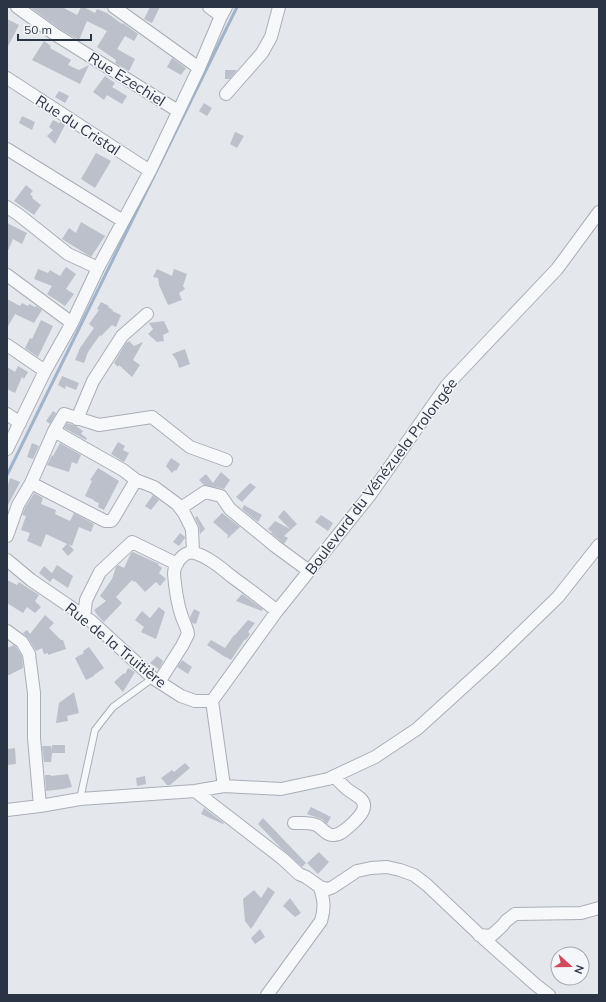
<svg xmlns="http://www.w3.org/2000/svg" width="606" height="1002" font-family="Mulish,sans-serif">
  <style>
    .lines { fill: none; stroke-linecap: round; stroke-linejoin: round }
    .stream { stroke: #9fb4cc; stroke-width: 3 }
    .building { fill: #bbc0ca }
    .lane-casing { stroke: #a9aeb7; stroke-width: 8 }
    .street-casing { stroke: #a9aeb7; stroke-width: 14 }
    .lane { stroke: #f7f8fa; stroke-width: 6 }
    .street { stroke: #f7f8fa; stroke-width: 12 }
    .labels { text-anchor: middle; dominant-baseline: central; stroke-width: 3; stroke-linejoin: round; paint-order: stroke }
    .street-label { font-size: 15px; fill: #2b3445; stroke: #f4f6f9 }
  </style>
  <rect width="100%" height="100%" fill="#e4e7ec"/>
  <g class="lines">
    <path class="stream" d="M7,475L237,7"/>
  </g>
  <path class="building" d="M30,7H62L77,15L81,7H84L95,13L97,9L107,13L122,24L123,23L138,34L134,41L125,36L117,49L135,59L129,71L115,63L116,60L97,47L107,31L87,21L79,40L60,29Z
    M150,7H160L152,23L144,19Z
    M7,19L19,25L7,48Z
    M44,41L51,46L50,48L71,60L68,65L79,70L89,65L80,84L32,60Z
    M172,58L186,68L181,75L167,67Z
    M225,70H237L230,79H225Z
    M105,76L115,83L112,87L127,96L122,104L107,95L104,100L93,92Z
    M59,91L69,96L65,103L55,97Z
    M204,103L212,108L207,116L199,111Z
    M22,116L35,122L32,130L19,123Z
    M53,120L59,123L60,122L65,125L55,144L47,136L53,130L49,127Z
    M235,132L244,136L237,148L230,144Z
    M96,153L111,161L95,188L81,179Z
    M26,185L33,191L30,194L33,197L32,198L41,205L34,215L14,201Z
    M81,222L105,236L91,257L62,239L69,228L76,233Z
    M7,223L27,233L22,244L13,239L7,253Z
    M66,267L76,274L66,289L74,294L65,306L47,294L52,286L34,279L38,269L48,273L50,270L60,276Z
    M157,269L172,276L174,269L187,274L183,286L185,289L179,293L182,300L168,305L159,285L158,278L153,277Z
    M7,299L20,306L22,303L28,306L29,304L35,307L36,306L42,310L34,323L15,314L7,328Z
    M101,302L109,306L108,307L113,310L112,311L121,315L116,327L112,325L101,336L100,335L88,352L84,363L75,360L80,348L94,328L89,324L99,310L97,309Z
    M41,320L53,326L38,357L25,348L30,338L32,339Z
    M164,321L169,332L163,335L164,341L157,342L148,334L153,329L149,323Z
    M129,341L134,346L143,342L133,360L140,365L132,377L119,365L118,367L114,363L126,343Z
    M185,349L190,364L179,368L177,361L172,354Z
    M18,366L28,372L24,379L22,377L15,393L7,389V367L15,372Z
    M62,376L79,383L76,390L66,386L65,389L58,385Z
    M53,411L56,413L50,424L46,421Z
    M67,423L76,426L83,431L81,434L87,438L86,440L64,428Z
    M118,442L125,446L123,450L129,453L124,462L111,454Z
    M32,443L39,446L33,459L27,457Z
    M60,443L81,455L77,464L72,462L69,472L47,465L52,455L53,456Z
    M171,458L180,464L176,471L175,470L172,473L166,466Z
    M98,468L119,481L104,510L98,507L99,503L94,501V500L85,496L92,481L90,480Z
    M221,472L230,480L224,489L204,485L199,480L206,474L213,483Z
    M10,478L20,482L7,507V488Z
    M250,483L256,487L242,502L236,497Z
    M34,493L43,498L41,504L56,510L55,514L70,521L74,513L94,524L91,532L79,527L72,546L68,544L74,550L68,556L62,549L67,544L46,534L41,547L27,541L30,533L21,530L26,516L22,515L25,508Z
    M153,495L159,500L151,510L145,506Z
    M244,505L262,515L258,522L242,509Z
    M284,510L297,524L284,536L288,538L284,544L271,533L272,532L268,529L275,521L290,529L278,517Z
    M222,513L240,527L227,539L228,535L213,522Z
    M321,515L333,523L328,531L315,522Z
    M197,516L205,529L200,534L199,526L195,518Z
    M180,533L185,537V538L179,546L173,542Z
    M133,552L159,564L158,565L162,568L159,573L166,579L160,586L156,582L145,592L135,581L134,582L132,580L116,597L122,603L104,622L98,616L94,610L106,601L100,596L112,579L116,567L118,565L124,568L131,553Z
    M57,565L73,576L68,588L53,578L50,582L39,573L44,566L52,573Z
    M7,580L17,585L19,582L39,595L35,601L41,607L35,613L27,607L23,613L7,603Z
    M242,594L263,609L262,611L236,601Z
    M159,607L165,612L156,639L141,632L144,627L135,620L142,611L150,618Z
    M194,609L200,612L196,624L192,623L190,617Z
    M45,615L54,623L49,628L61,640H63L66,649L48,655V653L44,654L42,648L36,651L28,638L23,633L27,630L30,634Z
    M248,620L255,623L248,632L250,634L246,640L245,639L231,660L226,657H225L207,645L211,640L225,648L234,635H235Z
    M14,645L16,647L22,656L23,668L7,676V648Z
    M89,647L104,668L94,675V676L86,680L75,658L84,653L83,651Z
    M157,656L163,661L159,669L150,663Z
    M182,660L192,667L188,674L177,667Z
    M128,668L135,672L123,692L114,682L124,673L125,674Z
    M74,692L79,713L67,716L68,721L56,723L59,703Z
    M52,745H65V753H52L51,762H44L42,746H51L52,750Z
    M15,748L16,764L7,765V749Z
    M185,763L190,768L170,785H167L161,778L172,770L174,772Z
    M68,774L72,787L63,789L46,791L45,775H51V776Z
    M145,776L146,784L137,786L136,778Z
    M311,807L331,817L327,824L322,819L307,814Z
    M204,808L224,823L223,824L201,814Z
    M263,818L306,863L302,867L280,847L258,824Z
    M319,852L329,862L318,874L307,863Z
    M268,887L275,892L251,929L245,921L243,899L254,890L261,898Z
    M290,898L301,913L295,917L283,906Z
    M260,929L265,937L255,944L251,938Z"/>
  <g class="lines">
    <g class="lane-casing">
      <path id="lane" d="M80,799L95,730L113,707L153,678"/>
    </g>
    <g class="street-casing">
      <path id="street" d="M17,7L56,35L178,111
        M114,7L199,68
        M209,7L221,16
        M7,78L150,171
        M226,94L262,53L271,37L279,7
        M7,149L123,221
        M7,207L19,215L68,254L98,268
        M7,275L72,323
        M7,345L45,371
        M7,414L20,423
        M77,419L93,381L122,336L147,314
        M54,431L123,470L136,480L154,487L177,504L184,513L192,529L193,552
        M7,449L45,371L72,323L98,268L150,171L199,68L221,16L226,7
        M31,483L105,521H111L113,519L136,480
        M181,508L205,492L221,496L230,509L275,546L309,571
        M7,536L18,505L31,483L54,431L64,414L99,425L152,417L190,447L226,460
        M7,560L31,580L91,621L153,678L181,696L195,701H212
        M84,617L86,600L100,572L132,542L177,564
        M7,631L22,642L29,654L34,693V738L40,806
        M159,682L182,646L188,634C187,627 183,621 181,614C177,601 175,587 174,574C174,565 183,550 195,553C208,557 220,567 231,576C246,587 262,599 277,611
        M224,786L212,701L277,611L370,495L447,385L557,269L599,212
        M195,791L283,859L299,874L306,877L320,887L328,889L333,887L357,871L371,868L387,867L400,870L414,875L427,885L483,938L536,985L549,995
        M7,810L40,806L80,799L195,791L224,786L281,789L328,779L375,757L417,729L493,660L558,597L599,545
        M294,823C301,823 310,822 316,825C322,827 326,836 334,835C341,835 347,828 352,824C359,817 370,807 360,798C356,795 351,792 347,789C343,785 338,781 334,776
        M479,935L491,936L502,926L506,921L515,914L581,913L599,908
        M267,995L321,921C325,907 324,901 320,887"/>
    </g>
    <use href="#lane" class="lane"/>
    <use href="#street" class="street"/>
  </g>
  <g class="labels">
    <g class="street-label">
      <text transform="translate(127 79) rotate(32)">Rue Ezechiel</text>
      <text transform="translate(78 125) rotate(33)">Rue du Cristal</text>
      <text transform="translate(381 476) rotate(-53)">Boulevard du Vénézuela Prolongée</text>
      <text transform="translate(116 645) rotate(39)">Rue de la Truitière</text>
    </g>
  </g>
  <rect width="606" height="1002" fill="none" stroke="#2b3445" stroke-width="16"/>
  <g transform="translate(570 966) rotate(111)"><circle r="19" fill="#f4f6f9" stroke="#a4a8b1"/>
  <path d="M0-3L7 15L0 10L-7 15Z" fill="#d1495b"/>
  <text y="-6" font-size="11" font-weight="bold" text-anchor="middle" fill="#2b3445">N</text>
  </g>
  <path d="M18 34v6h73v-6" fill="none" stroke="#2b3445" stroke-width="2"/>
  <text x="24" y="34" font-size="12" fill="#2b3445" stroke="#f4f6f9" stroke-width="3" paint-order="stroke">50 m</text>
</svg>
